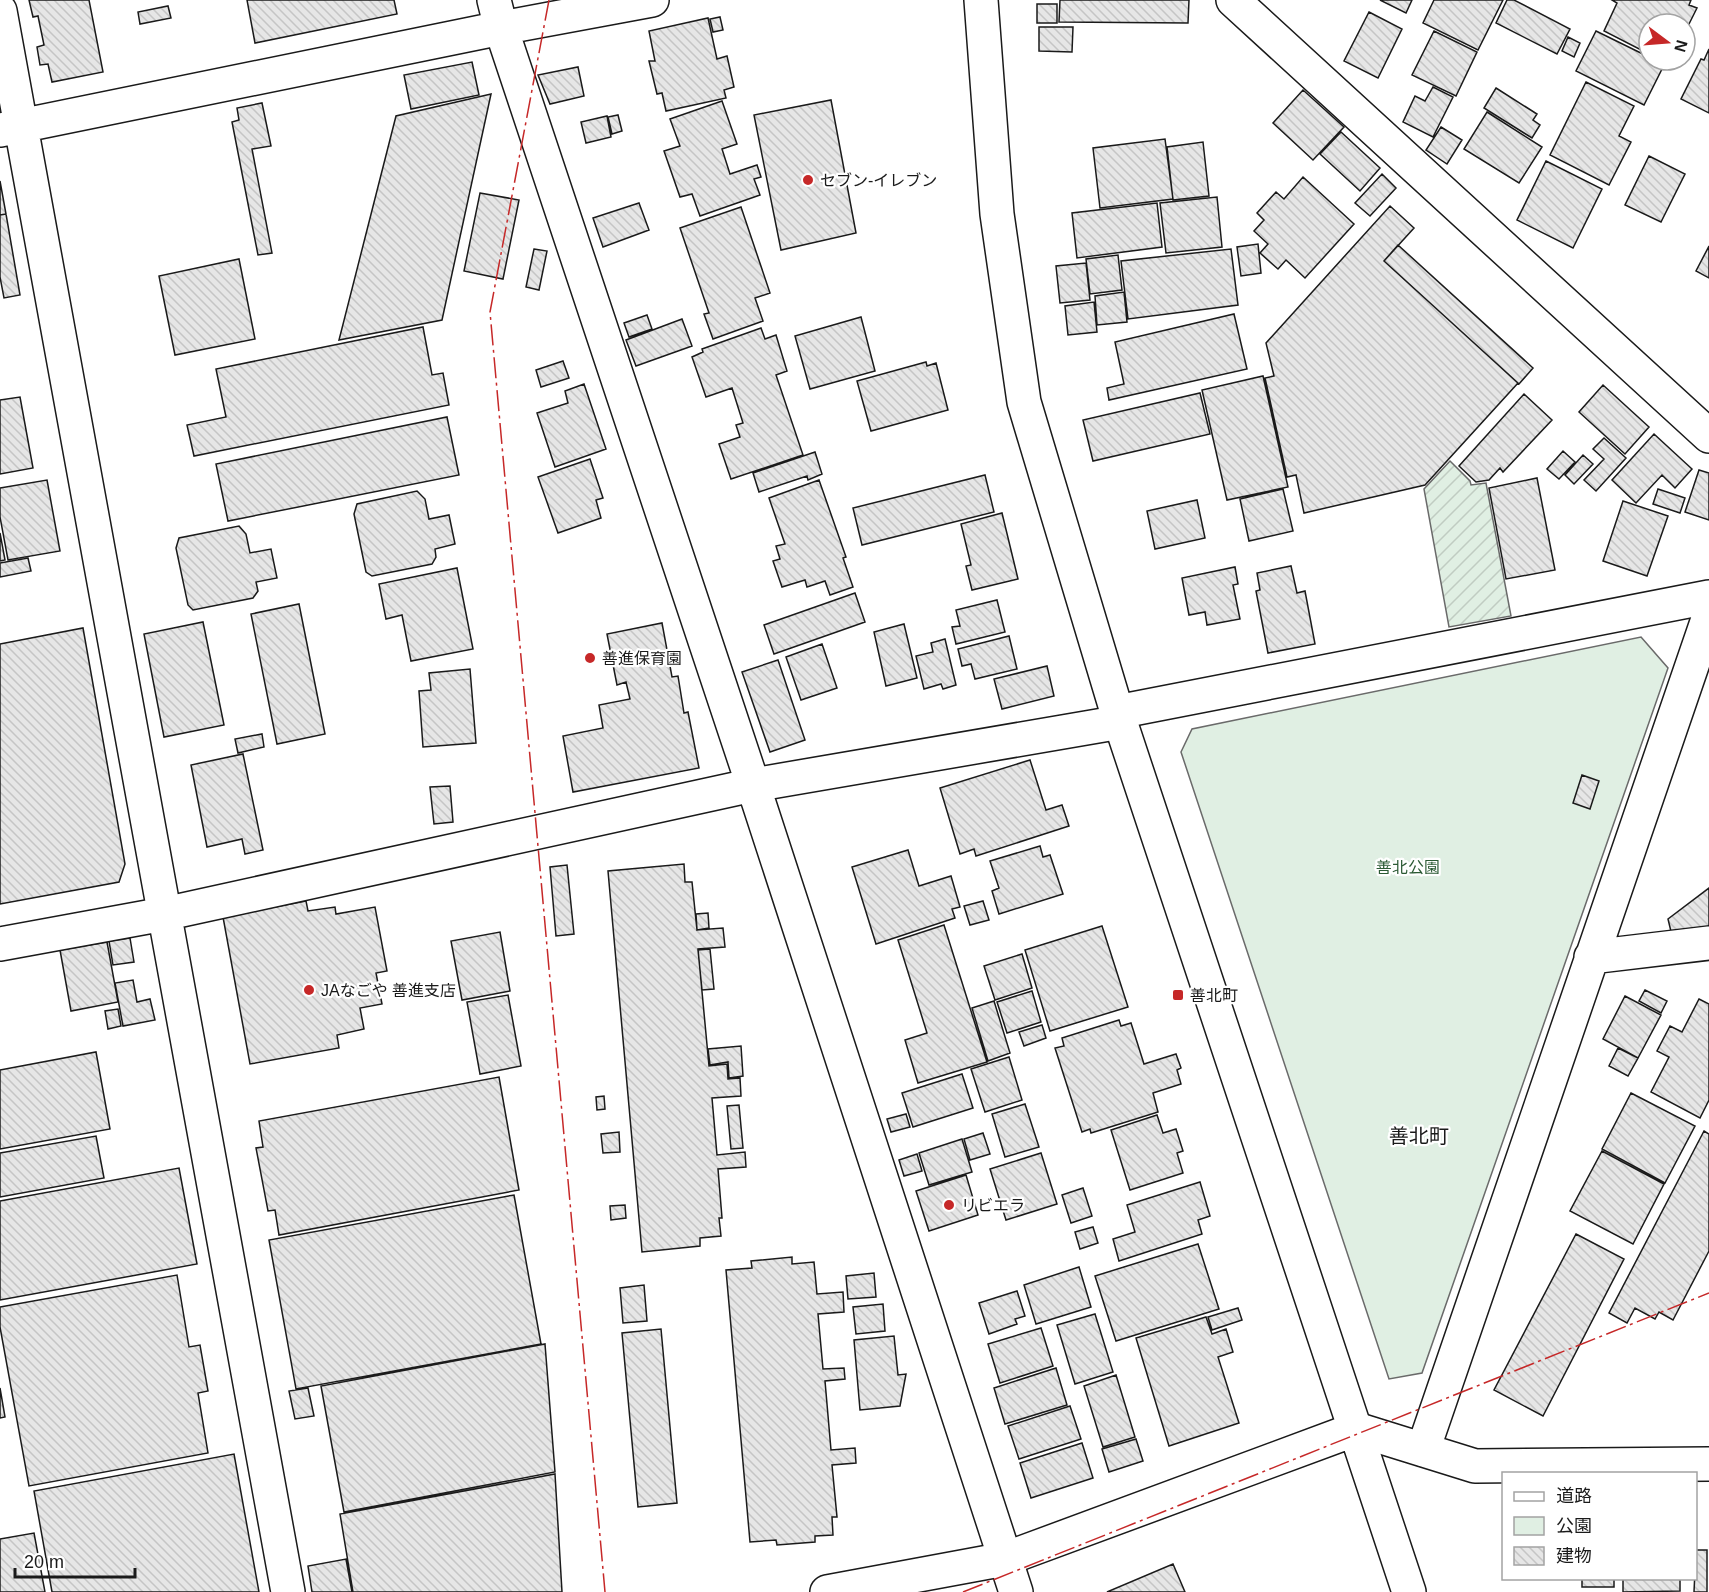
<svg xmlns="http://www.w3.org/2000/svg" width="1709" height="1592" font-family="Helvetica,'Noto Sans JP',sans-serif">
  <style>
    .park { fill: #e0efe3; stroke: #6a6a6a; stroke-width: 1.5 }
    .garden { fill: url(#garden-furrows); stroke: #6a6a6a; stroke-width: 1.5 }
    .building { fill: url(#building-back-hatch); stroke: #1a1a1a; stroke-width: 1.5 }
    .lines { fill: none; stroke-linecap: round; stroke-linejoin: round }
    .street-casing { stroke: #1a1a1a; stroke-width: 36 }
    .secondary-casing { stroke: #1a1a1a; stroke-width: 36 }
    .street { stroke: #fff; stroke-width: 33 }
    .secondary { stroke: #fff; stroke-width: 33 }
    .power { stroke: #c62828; stroke-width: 1.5; stroke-dasharray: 21 4.5 3 4.5; stroke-linecap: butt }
    .poi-dot { fill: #c62828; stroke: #fff; stroke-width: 2 }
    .labels { text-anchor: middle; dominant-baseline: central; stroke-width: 4.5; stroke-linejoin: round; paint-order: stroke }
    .poi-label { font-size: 16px; fill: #1a1a1a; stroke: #fff; text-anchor: start }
    .park-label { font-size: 16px; fill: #2b5a34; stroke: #fff }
    .quarter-label { font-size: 20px; fill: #1a1a1a; stroke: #fff }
  </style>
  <defs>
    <pattern id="garden-furrows" width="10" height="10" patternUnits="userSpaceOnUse" patternTransform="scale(1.5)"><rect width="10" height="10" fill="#e0efe3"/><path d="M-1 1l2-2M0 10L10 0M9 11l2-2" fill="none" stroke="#c0ccc2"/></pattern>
    <pattern id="building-back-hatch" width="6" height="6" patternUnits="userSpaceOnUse" patternTransform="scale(1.5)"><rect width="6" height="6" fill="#e6e6e6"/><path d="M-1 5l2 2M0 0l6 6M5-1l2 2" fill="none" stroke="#c5c5c5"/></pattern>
  </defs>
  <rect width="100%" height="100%" fill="#fff"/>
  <path class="park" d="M1641,637L1668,668L1422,1373L1389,1379L1181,752L1192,729Z"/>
  <path class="garden" d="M1450,461L1470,481L1471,485L1486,483L1511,616L1449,627L1424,489Z"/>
  <path class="building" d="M29,0H89L103,72L52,82L48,64L40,65L37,47L44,45L38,16L33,17Z
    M247,0H394L397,14L255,43Z
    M1060,0H1189L1188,23L1059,22Z
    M1380,0H1412L1406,13Z
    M1434,0H1503L1478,50L1423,23Z
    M1507,0H1514L1570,29L1557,54L1496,23Z
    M1612,0H1691L1689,5L1697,8L1685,32V24H1649V54L1604,31L1617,3Z
    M1037,4H1057V23H1037Z
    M168,6L171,18L140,24L138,12Z
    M1369,12L1402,29L1378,78L1344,61Z
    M720,17L723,30L713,32L710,19Z
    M708,18L717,59L727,56L734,87L724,90L726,98L666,111L662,93L657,94L649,61H655L649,31Z
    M1039,27H1073L1072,52L1039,51Z
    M1434,31L1477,52L1456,96L1412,75Z
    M1596,31L1649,57V60H1655L1664,65L1644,105L1576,71Z
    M1568,37L1580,43L1574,57L1562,51Z
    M1709,49V113L1681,99L1701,59L1704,60Z
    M472,62L479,95L411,109L404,75Z
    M578,67L584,96L550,104L538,75Z
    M1586,82L1634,106L1619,136L1631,142L1609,185L1550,155Z
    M1433,87L1453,97L1433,137L1403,122L1415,96L1425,101Z
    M1496,88L1537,114L1533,120L1540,125L1532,138L1484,108Z
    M1303,90L1344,127L1313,160L1273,123Z
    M491,94L442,320L339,340L396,116Z
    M831,100L856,233L781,250L754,115Z
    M722,101L737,144L722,149L730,174L757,165L761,177L754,179L760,195L700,216L692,194L680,197L664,151L680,146L670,119Z
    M262,103L271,146L252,149L272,253L258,255L232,122L239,120L237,108Z
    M1487,112L1542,147L1519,183L1464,149Z
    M618,115L622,131L612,134L608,117Z
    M607,116L611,137L586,143L581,122Z
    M1441,127L1462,140L1447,164L1426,150Z
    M1341,132L1380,168L1360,191L1320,154Z
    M1165,139L1173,199L1100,208L1093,148Z
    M1203,142L1209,196L1173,200L1167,147Z
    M1649,156L1685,174L1661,222L1625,205Z
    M1546,161L1602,189L1573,248L1517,220Z
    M1382,174L1396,188L1370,216L1355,203Z
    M1303,177L1354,224L1305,278L1286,260L1278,269L1260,253L1268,244L1254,231L1264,220L1257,213L1276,192L1284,199Z
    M0,181L6,214L0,215Z
    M480,193L519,200L503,279L464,271Z
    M1217,197L1222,247L1166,253L1160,203Z
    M639,203L649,230L603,247L593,218Z
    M1157,203L1162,247L1077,258L1072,213Z
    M1390,206L1414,228L1384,261L1518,383L1425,485L1304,513L1296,475L1287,477L1265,378L1274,376L1266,343Z
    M741,207L770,293L755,298L763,321L713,339L704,314L709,313L680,228Z
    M6,214L20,295L4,298L0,277V215Z
    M1258,244L1261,273L1241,276L1237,247Z
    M1398,245L1533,368L1519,384L1384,261Z
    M1709,246V278L1696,271Z
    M534,249L547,251L539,290L526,287Z
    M1231,249L1238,305L1128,319L1121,261Z
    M1118,255L1122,290L1090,294L1086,259Z
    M239,259L255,339L175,355L159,276Z
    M1086,263L1090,300L1060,303L1056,266Z
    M1124,292L1127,322L1097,325L1095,296Z
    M1094,302L1097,332L1068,335L1065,306Z
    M1234,314L1247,369L1109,400L1107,388L1124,384L1115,342Z
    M647,315L652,329L629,337L624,323Z
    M861,317L875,371L810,389L795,336Z
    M682,319L692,346L636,366L626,340Z
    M423,327L432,375L443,373L449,405L194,456L187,425L226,417L216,369Z
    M761,328L765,339L776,335L787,371L776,375L803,455L731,479L719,444L740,437L736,425L743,423L732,388L706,397L692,357L703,352L702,349Z
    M563,361L569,378L541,387L536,370Z
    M926,362L927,366L936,363L948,410L871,431L857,381Z
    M1263,376L1288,487L1227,500L1202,390Z
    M584,384L606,449L555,467L537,413L568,403L565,391Z
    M1603,385L1649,427L1625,454L1579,412Z
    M1200,393L1210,434L1093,461L1083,420Z
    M1524,394L1552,420L1503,472L1500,468L1489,480L1476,482L1459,466Z
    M20,397L33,468L0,474V400Z
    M447,417L459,475L228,521L216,464Z
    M1654,434L1692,469L1675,488L1662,475L1636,503L1612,480Z
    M1604,438L1626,458L1596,491L1584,480L1604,459L1593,449Z
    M1563,451L1575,462L1559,479L1547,469Z
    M815,452L822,474L808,480L807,476L759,492L753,473Z
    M1583,455L1593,464L1574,484L1565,475Z
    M590,459L603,498L596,500L601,518L558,533L538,477Z
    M1699,470L1709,473V520L1685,512Z
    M985,475L994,512L862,545L853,508Z
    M1537,478L1555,570L1506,579L1489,488Z
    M47,480L60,551L8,560L0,517V488Z
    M819,480L846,557L843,558L853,587L830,595L825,581L807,587L805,580L782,587L773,561L780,559L776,546L785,544L769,498Z
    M1283,489L1293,531L1249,541L1240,499Z
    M1658,489L1685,498L1680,513L1653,504Z
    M417,491L425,499L429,519L449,515L455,544L435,549L436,557L432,564L372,576L366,572L354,514L357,504Z
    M1197,500L1205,538L1155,549L1147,511Z
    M1623,501L1668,516L1647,576L1603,561Z
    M1002,513L1018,579L972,590L966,566L971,565L961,524Z
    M239,526L246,534L250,553L271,549L277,578L256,582L258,591L253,598L193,610L188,605L176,548L179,538Z
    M0,533L5,560L0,561Z
    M28,558L31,571L0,577V563Z
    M1291,566L1297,593L1305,591L1315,644L1268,653L1256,591L1260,590L1257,573Z
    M1235,567L1238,584L1233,585L1240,619L1207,625L1205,612L1189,615L1182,578Z
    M457,568L473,649L411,661L402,615L386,619L379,584Z
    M855,593L865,622L774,654L764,625Z
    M997,600L1005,632L956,644L952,627L960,626L956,610Z
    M299,604L325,734L277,744L251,614Z
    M203,622L224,725L164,737L144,634Z
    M662,623L672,677L678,676L684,713L688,712L699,768L573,792L563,736L603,728L599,705L630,699L626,682L617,685L607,634Z
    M904,624L917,678L886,686L874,632Z
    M83,628L125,864L119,882L0,904V644Z
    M1009,636L1017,669L975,679L971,664L962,666L958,649Z
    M945,639L956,685L943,689L941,684L924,689L916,656L933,652L931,643Z
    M822,644L837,688L801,700L786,657Z
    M778,660L805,740L770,752L742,672Z
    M1047,666L1054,696L1002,709L994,679Z
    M470,669L476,743L423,747L419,691L431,690L429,673Z
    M262,734L264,747L238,753L235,739Z
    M243,754L263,850L245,854L242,839L207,847L191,765Z
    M1030,760L1046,810L1062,805L1069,826L976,856L974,849L960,854L940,788Z
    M1582,775L1599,781L1590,809L1573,803Z
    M450,786L453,822L434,824L430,787Z
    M1040,846L1043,857L1050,855L1063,894L999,914L992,891L999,888L990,861Z
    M908,850L919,886L951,876L960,907L952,909L955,918L876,944L852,867Z
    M684,864L685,882H692L697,930L723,928L725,947L698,949L709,1066L727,1064L728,1079L740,1078L741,1096L712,1098L717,1155L745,1152L746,1167L718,1169L722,1218H719L721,1236L700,1238V1246L642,1252L608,871Z
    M567,865L574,934L556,936L550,867Z
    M1709,888V936L1673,940L1668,919Z
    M306,901L308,911L335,907L336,914L375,907L387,971L376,973L382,1004L360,1008L364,1029L337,1035L339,1048L250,1064L223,917Z
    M983,901L989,920L970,925L964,906Z
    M708,913L709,928L697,930L696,914Z
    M944,925L987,1062L918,1083L905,1040L927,1033L898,940Z
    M1102,926L1128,1007L1050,1031L1025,950Z
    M500,932L510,991L462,1000L451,941Z
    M130,938L134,962L113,965L109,941Z
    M107,942L118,1002L71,1011L60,950Z
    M710,949L714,989L702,990L698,950Z
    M1022,954L1032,988L995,1000L984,966Z
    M133,980L137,1002L150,999L155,1020L123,1026L115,983Z
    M1645,990L1667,1001L1661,1013L1639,1001Z
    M1032,991L1041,1022L1007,1033L997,1002Z
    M508,995L521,1066L480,1074L467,1002Z
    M1625,996L1661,1015L1638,1058L1603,1039Z
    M1699,999L1709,1004V1100L1700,1118L1651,1092L1669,1057L1657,1051L1670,1026L1682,1032Z
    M994,1001L1010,1053L988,1061L972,1008Z
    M118,1009L121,1026L108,1029L105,1011Z
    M1119,1020L1121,1026L1131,1023L1144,1064L1176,1054L1181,1068L1177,1070L1181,1084L1153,1093L1158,1112L1091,1133L1090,1129L1082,1132L1055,1048L1064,1046L1062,1038Z
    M1042,1025L1046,1038L1024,1046L1019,1032Z
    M741,1046L743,1076L729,1078L728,1062L710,1065L708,1049Z
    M1618,1048L1638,1058L1628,1076L1609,1066Z
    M96,1052L110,1129L0,1149V1070Z
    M1009,1057L1022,1100L985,1112L971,1069Z
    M962,1074L973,1108L913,1127L902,1093Z
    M499,1077L519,1190L279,1235L275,1210L268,1211L256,1148L263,1147L259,1121Z
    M1631,1093L1695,1126L1665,1183L1602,1149Z
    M604,1096L605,1109L597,1110L596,1097Z
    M1025,1104L1039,1147L1005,1157L992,1114Z
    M739,1105L743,1148L731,1149L727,1106Z
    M906,1114L910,1127L891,1132L887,1119Z
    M1157,1115L1163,1133L1176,1129L1183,1151L1177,1153L1183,1173L1130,1190L1111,1130Z
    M1704,1131L1709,1134V1251L1673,1320L1659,1312L1655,1319L1635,1308L1627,1323L1609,1313Z
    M619,1132L620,1152L603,1153L601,1134Z
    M983,1133L990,1154L970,1160L964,1139Z
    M96,1136L104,1178L0,1197V1153Z
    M962,1139L972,1172L929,1185L919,1153Z
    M1602,1151L1664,1184L1633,1244L1570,1211Z
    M1041,1153L1057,1204L1006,1220L990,1169Z
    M917,1154L922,1171L904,1176L899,1160Z
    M179,1168L197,1264L0,1300V1201Z
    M966,1175L978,1215L929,1231L916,1191Z
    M1200,1182L1210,1216L1198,1220L1202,1234L1119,1261L1113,1239L1135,1232L1127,1205Z
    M1083,1188L1092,1216L1071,1223L1062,1195Z
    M514,1195L541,1344L296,1389L269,1240Z
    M625,1205L626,1218L611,1220L610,1206Z
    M1093,1227L1098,1243L1080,1249L1075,1232Z
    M1576,1234L1624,1259L1543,1416L1494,1390Z
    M1198,1244L1219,1309L1116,1341L1095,1276Z
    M792,1257V1264L814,1262L817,1294L843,1292L844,1312L818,1314L823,1369L844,1368L845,1379L825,1381L831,1450L855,1448L856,1463L832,1465L837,1517H832L833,1535L815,1536V1542L777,1545L776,1540L750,1542L726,1270L752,1268L751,1261Z
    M1079,1267L1091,1307L1036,1324L1024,1285Z
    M874,1273L876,1297L848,1299L846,1276Z
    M177,1275L189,1347L200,1345L208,1391L198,1393L208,1453L29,1486L0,1327V1307Z
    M644,1285L647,1321L623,1323L620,1288Z
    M1017,1291L1025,1316L1015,1319L1017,1324L989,1334L979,1303Z
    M883,1304L885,1331L856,1334L853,1307Z
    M1238,1308L1242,1320L1212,1330L1208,1317Z
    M1095,1314L1113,1372L1075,1384L1057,1325Z
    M1206,1317L1212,1334L1226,1329L1233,1352L1218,1357L1239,1423L1169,1446L1136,1338Z
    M1041,1328L1053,1366L1000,1383L988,1344Z
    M661,1329L677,1503L638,1507L622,1333Z
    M894,1336L898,1375L906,1374L900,1406L860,1410L854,1340Z
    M545,1344L555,1472L344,1512L321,1386Z
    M1056,1368L1067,1405L1005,1424L994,1388Z
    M1116,1375L1135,1437L1103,1447L1084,1386Z
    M0,1388L5,1417L0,1418Z
    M308,1388L314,1416L295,1419L289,1391Z
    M1070,1406L1081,1439L1019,1459L1008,1426Z
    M1136,1439L1143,1461L1109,1472L1102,1449Z
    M1082,1443L1093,1478L1031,1498L1020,1463Z
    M234,1454L259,1592H52L34,1491Z
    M555,1474L562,1592H353L340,1514Z
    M34,1533L45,1592H0V1539Z
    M1696,1550H1707V1592H1694Z
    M346,1559L352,1592H312L308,1566Z
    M1173,1564L1185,1592H1107Z
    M1582,1578H1614V1587H1582Z
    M1623,1578H1680V1591L1623,1592Z"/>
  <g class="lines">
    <g class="street-casing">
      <path id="street" d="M494,0L501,28L753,785L1016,1592
        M1233,0L1709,436
        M0,11L288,1592
        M0,130L501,28L652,0
        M1117,712L1709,597
        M0,944L164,914L753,785L1121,722
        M1591,957L1709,943
        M1356,1429L1475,1466L1709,1464
        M1423,1450L1709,616"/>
    </g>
    <g class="secondary-casing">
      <path id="secondary" d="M981,0L997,214L1024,402L1117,712L1409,1592
        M827,1592L1005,1559L1356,1429"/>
    </g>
    <use href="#street" class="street"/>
    <use href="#secondary" class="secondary"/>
    <path class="power" d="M549,0L490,312L605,1592
      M963,1592L1709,1293"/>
  </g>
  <g class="poi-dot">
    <circle cx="808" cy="180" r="6"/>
    <circle cx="590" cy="658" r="6"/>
    <circle cx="309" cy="990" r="6"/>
    <rect x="1172" y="989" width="12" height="12" rx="3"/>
    <circle cx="949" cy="1205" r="6"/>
  </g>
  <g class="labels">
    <g class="poi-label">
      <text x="820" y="180">セブン-イレブン</text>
      <text x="602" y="658">善進保育園</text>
      <text x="321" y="990">JAなごや 善進支店</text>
      <text x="1190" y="995">善北町</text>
      <text x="961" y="1205">リビエラ</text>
    </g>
    <g class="park-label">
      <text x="1408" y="867">善北公園</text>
    </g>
    <g class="quarter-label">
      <text x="1419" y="1136">善北町</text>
    </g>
  </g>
  <rect x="1502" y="1472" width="195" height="108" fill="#ffffff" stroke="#a3a3a3" stroke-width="1.5"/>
  <rect x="1514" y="1492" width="30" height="9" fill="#ffffff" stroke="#a3a3a3" stroke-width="1.5"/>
  <text x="1556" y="1502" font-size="18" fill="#1a1a1a">道路</text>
  <rect x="1514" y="1517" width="30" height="18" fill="#e0efe3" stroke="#a3a3a3" stroke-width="1.5"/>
  <text x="1556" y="1532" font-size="18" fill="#1a1a1a">公園</text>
  <rect x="1514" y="1547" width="30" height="18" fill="url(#building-back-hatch)" stroke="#a3a3a3" stroke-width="1.5"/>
  <text x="1556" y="1562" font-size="18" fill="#1a1a1a">建物</text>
  <g transform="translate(1667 42) rotate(106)"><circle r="28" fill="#ffffff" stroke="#a3a3a3" stroke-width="1.5"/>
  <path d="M0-4.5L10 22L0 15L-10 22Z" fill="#c62828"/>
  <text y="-9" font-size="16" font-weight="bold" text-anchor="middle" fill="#1a1a1a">N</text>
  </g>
  <path d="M15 1568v9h120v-9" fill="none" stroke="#1a1a1a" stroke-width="3"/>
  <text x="24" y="1568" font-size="18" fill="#1a1a1a" stroke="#ffffff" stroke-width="4.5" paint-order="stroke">20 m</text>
</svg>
